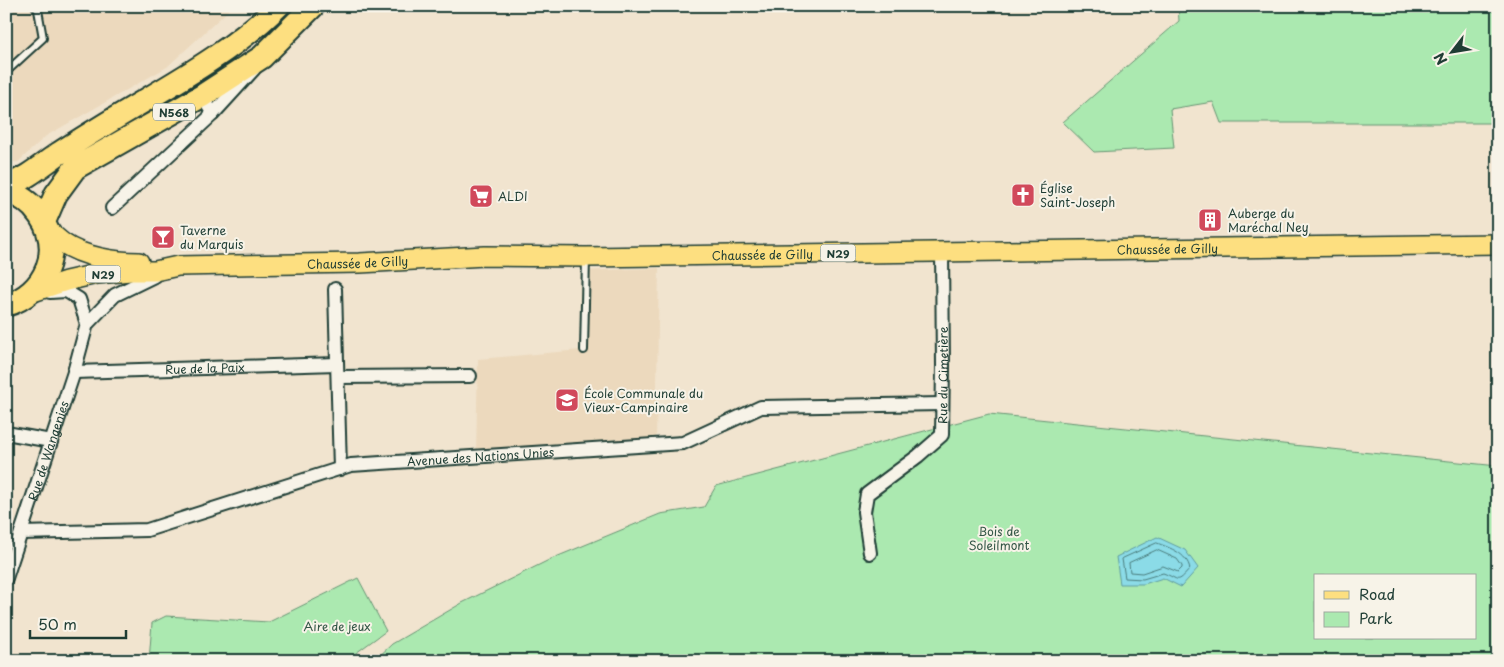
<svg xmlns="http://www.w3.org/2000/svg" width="1504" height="667" font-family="'Playpen Sans',sans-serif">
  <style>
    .built { fill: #ecd9bd }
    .green { fill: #abe9b0; stroke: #659372; fill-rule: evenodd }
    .water { fill: #8bdbe7; stroke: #609c9f }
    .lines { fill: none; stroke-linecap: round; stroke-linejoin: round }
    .shore { stroke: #4a7c7c; stroke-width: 1 }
    .lane-casing { stroke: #1f3d34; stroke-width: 10 }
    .street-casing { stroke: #1f3d34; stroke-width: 16 }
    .primary-casing { stroke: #1f3d34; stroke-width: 22 }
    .highway-casing { stroke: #1f3d34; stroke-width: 26 }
    .lane { stroke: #f7f3e8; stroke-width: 6 }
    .street { stroke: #f7f3e8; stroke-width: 12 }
    .primary { stroke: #fddf80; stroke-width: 19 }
    .highway { stroke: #fddf80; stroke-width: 22 }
    .labels { text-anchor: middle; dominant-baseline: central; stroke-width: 4; stroke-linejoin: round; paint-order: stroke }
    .shield { fill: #f7f3e8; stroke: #60746a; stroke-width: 1 }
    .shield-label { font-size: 11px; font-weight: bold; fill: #1f3d34 }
    .poi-label { font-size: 12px; fill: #1f3d34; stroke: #f7f3e8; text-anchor: start }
    .street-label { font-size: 12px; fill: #1f3d34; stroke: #f7f3e8 }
    .park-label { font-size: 12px; fill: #345747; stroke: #f7f3e8 }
  </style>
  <rect width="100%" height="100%" fill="#f1e4cf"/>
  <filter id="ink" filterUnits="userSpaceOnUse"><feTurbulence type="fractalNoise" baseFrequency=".02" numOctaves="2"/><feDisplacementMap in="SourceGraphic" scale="10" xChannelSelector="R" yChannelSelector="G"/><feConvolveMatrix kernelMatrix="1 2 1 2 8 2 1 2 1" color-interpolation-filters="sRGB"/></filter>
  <g filter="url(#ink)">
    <path class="built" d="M6,6H233L167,67L46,136L18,162H6Z
      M659,268L656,441L476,455L478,359L580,350L581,271Z"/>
    <path class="green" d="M1178,6H1498V123H1221L1213,102L1170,109L1174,148L1094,152L1063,122L1179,21Z
      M989,414L1498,466V661H374L392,644L462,603L551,559L660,514L704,507L716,486ZM1315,576H1475V638H1315Z
      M358,578L386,631L345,661H149L152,623L166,616L269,622Z"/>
    <path class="water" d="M1157,537L1185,550L1198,568L1181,587L1163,578L1144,584H1120L1116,557Z"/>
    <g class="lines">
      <path class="shore" d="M1157,543C1170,548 1187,553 1190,569C1176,585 1180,579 1163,573L1143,579L1125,578L1122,559Z
        M1157,550L1177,559L1182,566V568L1178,572L1163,566L1142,573L1130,572L1129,563Z"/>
      <g class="lane-casing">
        <path id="lane" d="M6,72L43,38L38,10L35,6
          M584,350L586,258"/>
      </g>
      <g class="street-casing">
        <g id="street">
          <path d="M202,96L213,114L254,69"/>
          <path d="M112,208L213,114"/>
          <path d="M335,289L340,469"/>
          <path d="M50,292L66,291L79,299L87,324"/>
          <path id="s1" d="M74,372L337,364"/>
          <path d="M338,377L470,376"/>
          <path d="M6,433L51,441"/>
          <path id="s2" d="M21,533L147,530L351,465L683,443L761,407L942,404"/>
          <path id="s3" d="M870,553L864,512L867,494L918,456L942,435L943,366L942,251"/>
          <path id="s4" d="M6,578L74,372L87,324L115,295L154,276L155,271"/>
        </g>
      </g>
      <g class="primary-casing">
        <g id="primary">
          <path d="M48,230C53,235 58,239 63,243C83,257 116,262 139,262"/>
          <path id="s5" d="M30,293L66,281L97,274L131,271H155L178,266L360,263L485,256L586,257L1498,244"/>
        </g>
      </g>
      <g class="highway-casing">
        <path id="highway" d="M6,186C26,179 41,166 58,154C70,146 83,138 96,130C158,91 226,58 278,6
          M6,192C20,195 32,204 40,216C64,251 45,294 6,305
          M44,222L56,194L75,168L202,96L262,57L313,6"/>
      </g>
      <use href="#lane" class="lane"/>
      <use href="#street" class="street"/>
      <use href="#primary" class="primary"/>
      <use href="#highway" class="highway"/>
    </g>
  </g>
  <defs>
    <g id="church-square" transform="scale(1.25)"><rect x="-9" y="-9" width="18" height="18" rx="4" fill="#d1495b" stroke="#f7f3e8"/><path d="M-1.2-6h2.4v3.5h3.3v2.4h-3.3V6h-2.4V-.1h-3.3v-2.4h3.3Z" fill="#fff"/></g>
    <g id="supermarket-square" transform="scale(1.25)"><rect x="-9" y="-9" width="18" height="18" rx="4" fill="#d1495b" stroke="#f7f3e8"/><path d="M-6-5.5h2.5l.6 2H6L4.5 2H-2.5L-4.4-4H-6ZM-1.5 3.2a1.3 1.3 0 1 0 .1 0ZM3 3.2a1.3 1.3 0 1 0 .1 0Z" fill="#fff"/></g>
    <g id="building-square" transform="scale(1.25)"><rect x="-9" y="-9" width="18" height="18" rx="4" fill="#d1495b" stroke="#f7f3e8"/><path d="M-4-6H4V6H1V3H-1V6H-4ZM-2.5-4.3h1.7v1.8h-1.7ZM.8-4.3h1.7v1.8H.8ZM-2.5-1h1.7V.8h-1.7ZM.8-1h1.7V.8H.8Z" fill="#fff"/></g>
    <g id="bar-square" transform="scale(1.25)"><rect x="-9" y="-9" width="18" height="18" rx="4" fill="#d1495b" stroke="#f7f3e8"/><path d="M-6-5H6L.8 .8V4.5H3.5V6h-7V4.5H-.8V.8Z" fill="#fff"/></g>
    <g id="school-square" transform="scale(1.25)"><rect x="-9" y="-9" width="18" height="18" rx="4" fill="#d1495b" stroke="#f7f3e8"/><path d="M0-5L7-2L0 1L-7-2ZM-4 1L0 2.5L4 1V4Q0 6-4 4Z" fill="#fff"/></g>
  </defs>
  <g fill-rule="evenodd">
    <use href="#church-square" x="1023" y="195"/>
    <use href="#supermarket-square" x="481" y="196"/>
    <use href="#building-square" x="1210" y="220"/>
    <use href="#bar-square" x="163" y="237"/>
    <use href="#school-square" x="567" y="400"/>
  </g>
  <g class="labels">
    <g class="shield">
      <rect x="153" y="103.5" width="42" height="17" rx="4"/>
      <rect x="820.5" y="244.5" width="35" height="17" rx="4"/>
      <rect x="85.5" y="265.5" width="35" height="17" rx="4"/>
    </g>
    <g class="shield-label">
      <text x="174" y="112">N568</text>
      <text x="838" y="253">N29</text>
      <text x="103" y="274">N29</text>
    </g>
    <g class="poi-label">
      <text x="1040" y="188">Église<tspan x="1040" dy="14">Saint-Joseph</tspan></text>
      <text x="498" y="196">ALDI</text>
      <text x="1228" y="213">Auberge du<tspan x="1228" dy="14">Maréchal Ney</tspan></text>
      <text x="180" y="230">Taverne<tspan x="180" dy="14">du Marquis</tspan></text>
      <text x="584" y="393">École Communale du<tspan x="584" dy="14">Vieux-Campinaire</tspan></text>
    </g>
    <g class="street-label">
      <text stroke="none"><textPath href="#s5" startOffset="1141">Chaussée de Gilly</textPath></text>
      <text stroke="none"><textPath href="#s5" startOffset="736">Chaussée de Gilly</textPath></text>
      <text stroke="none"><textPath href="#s5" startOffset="331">Chaussée de Gilly</textPath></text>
      <text stroke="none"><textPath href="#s1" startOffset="131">Rue de la Paix</textPath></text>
      <text stroke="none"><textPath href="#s3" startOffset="215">Rue du Cimetière</textPath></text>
      <text stroke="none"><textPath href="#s4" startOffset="134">Rue de Wangenies</textPath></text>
      <text stroke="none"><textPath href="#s2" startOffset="470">Avenue des Nations Unies</textPath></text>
    </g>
    <g class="park-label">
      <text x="999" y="531">Bois de<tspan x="999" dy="14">Soleilmont</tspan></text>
      <text x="337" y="626">Aire de jeux</text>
    </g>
  </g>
  <rect width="1504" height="667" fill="none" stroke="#f7f3e8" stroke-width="25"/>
  <rect x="12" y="12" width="1479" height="642" fill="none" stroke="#1f3d34" stroke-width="2" filter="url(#ink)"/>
  <rect x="1314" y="574" width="162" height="65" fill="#f7f3e8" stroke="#a1aaa0"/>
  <rect x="1324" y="591" width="25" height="8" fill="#fddf80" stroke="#a1aaa0"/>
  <text x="1359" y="600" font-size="15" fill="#1f3d34">Road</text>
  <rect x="1324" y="612" width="25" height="15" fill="#abe9b0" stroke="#a1aaa0"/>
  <text x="1359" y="624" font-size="15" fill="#1f3d34">Park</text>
  <g transform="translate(1452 52) rotate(239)" stroke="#f7f3e8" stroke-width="4" paint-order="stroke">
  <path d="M0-4L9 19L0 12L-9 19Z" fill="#1f3d34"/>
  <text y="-8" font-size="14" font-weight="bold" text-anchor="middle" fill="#1f3d34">N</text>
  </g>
  <path d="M30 630v8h96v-8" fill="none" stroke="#1f3d34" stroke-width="2.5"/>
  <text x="38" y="630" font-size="15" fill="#1f3d34" stroke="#f7f3e8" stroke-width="4" paint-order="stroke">50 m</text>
</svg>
